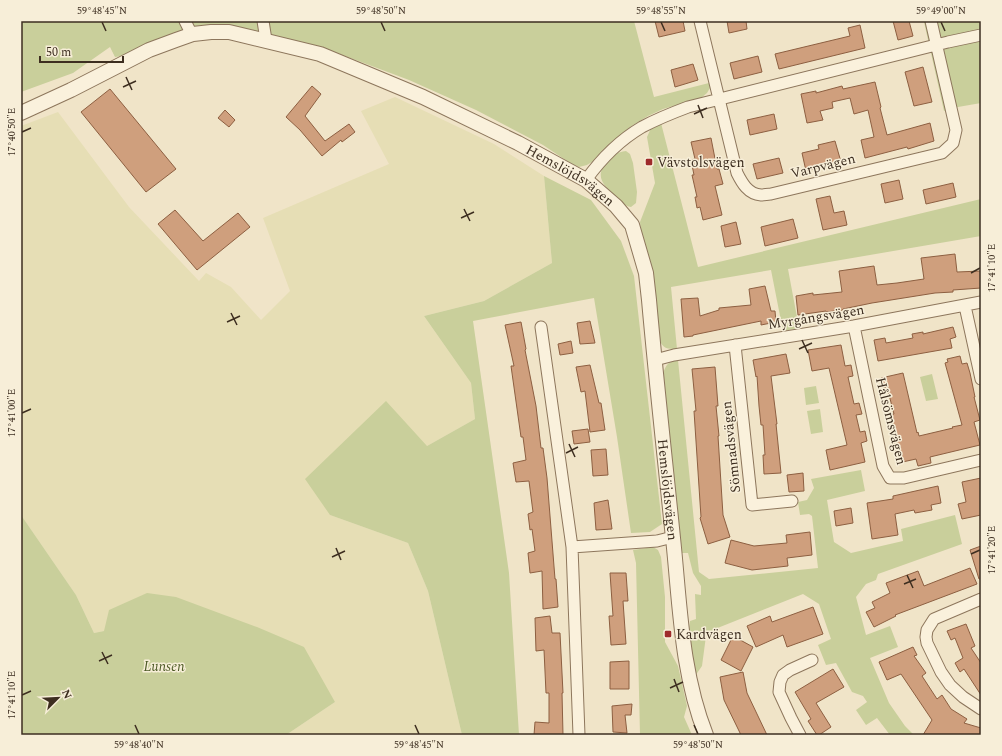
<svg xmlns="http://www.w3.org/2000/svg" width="1002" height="756" font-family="Spectral,serif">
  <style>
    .farmland { fill: #e6deb5 }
    .green { fill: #c9cf9b }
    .building { fill: #cf9f7d; stroke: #8d5f41 }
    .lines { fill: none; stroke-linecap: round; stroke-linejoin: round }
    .minor-casing { stroke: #8d765c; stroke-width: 13 }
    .tertiary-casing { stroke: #8d765c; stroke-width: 16 }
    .minor { stroke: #faf1dc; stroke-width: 11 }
    .tertiary { stroke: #faf1dc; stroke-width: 14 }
    .ticks { fill: none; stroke: #3d2e20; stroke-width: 1.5 }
    .poi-dot { fill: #9e2a2b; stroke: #f7eed8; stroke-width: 1.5 }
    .labels { text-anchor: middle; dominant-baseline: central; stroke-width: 3; stroke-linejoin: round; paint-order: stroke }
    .poi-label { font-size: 14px; fill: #3d2e20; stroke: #f7eed8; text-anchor: start }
    .street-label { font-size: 14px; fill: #3d2e20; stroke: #f7eed8 }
    .park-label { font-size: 14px; font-style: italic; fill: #4d5a26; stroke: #f7eed8 }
    .neatline { fill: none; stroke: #3d2e20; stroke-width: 1.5 }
    .ticks-label { font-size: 10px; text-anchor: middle; fill: #3d2e20 }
  </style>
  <rect width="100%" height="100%" fill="#f0e4c8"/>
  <path class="farmland" d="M395,97L494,144L544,176L552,263L484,301L424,316L471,383L475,419L427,446L330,515L408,543L428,591L462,735H286L335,702L104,631L94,633L76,595L21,515V126L58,112L129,207L199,281L206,273L231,287L261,320L290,291L263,218L389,164L361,111Z"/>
  <path class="green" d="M21,21H634L654,97L709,83L710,88L707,93L701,98L663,109L648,116L630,127L595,160L587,165L579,167L570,163L543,145L476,110L409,80L329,50L249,29L212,26L130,55L115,57L110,47L73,73L21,92Z
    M930,21H981V103L958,107L944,111L924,22Z
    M661,123L698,267L981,199V236L788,269L799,328L783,331L771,270L671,287L677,349C667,349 663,349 659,339L655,287L650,261L641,233L640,222L655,183L647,137L651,128Z
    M626,151L630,154L633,163L637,192L636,203L631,207C624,206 621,201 616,197C604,186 593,176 608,161C613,155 617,152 626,151Z
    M544,176L591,200L621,241L634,276L662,524L650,532L631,533L617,437L594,298L473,321L509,573L519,735H462L428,591L408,543L330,515L305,479L386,401L427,446L475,419L471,383L424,316L484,301L552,263Z
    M678,360L699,572L709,579L818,568L812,516L809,514L800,515L798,502L807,500L814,488L811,479L861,470L865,491L827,500L834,542L851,553L903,541L901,529L955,515L962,544L878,574L876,580L866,584L856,597L866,635L890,626L898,647L870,658L889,703L905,726L914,735H890L877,718L866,725L856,710L867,702L863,696L852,692L836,663L826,665L818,645L831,639L819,604L803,594L715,629L706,636L702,666L695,676L688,640L690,621L696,619L695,594L701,595V586L693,573L688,553H682L663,374C666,364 668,362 678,360Z
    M932,374L938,399L926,401L920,377Z
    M816,386L819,403L806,405L804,388Z
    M820,409L823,432L811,434L807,411Z
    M21,515L76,595L94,633L104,631L109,610L147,593L176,597L257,627L304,647L335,702L286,735H21Z
    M653,547L658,550L661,557L665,597V642L678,666L687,706L684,717L692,735H640L636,563L633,550Z"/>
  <path class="building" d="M655,21H683L685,31L659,37Z
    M727,21H746L747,29L729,33Z
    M893,21H909L913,36L898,40Z
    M860,25L865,48L779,69L775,54L850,36L848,28Z
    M758,56L762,72L734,79L730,63Z
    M693,64L698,80L675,87L671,70Z
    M923,67L932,102L914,106L905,72Z
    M875,82L881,107L880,108L887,135L930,123L934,141L908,149L907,147L865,158L861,140L874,137L868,110L854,114L850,98L832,102L833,108L820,111L823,120L807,123L801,94L816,91V93L842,86L843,89Z
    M312,86L321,94L305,116L325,141L349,124L355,132L342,142L341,140L322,156L300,130L286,117Z
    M110,89L176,169L146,192L81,112Z
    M225,110L235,120L229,127L218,118Z
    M774,114L777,129L750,135L747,120Z
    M711,138L717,169H719L723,184L715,186L722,215L703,220L700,207L697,208L695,197H697L692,175H694L691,160L695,159L691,142Z
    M835,141L841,162L806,171L802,153L819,149L818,145Z
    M779,158L783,173L757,179L753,164Z
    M899,180L903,199L885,203L881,184Z
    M953,183L956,197L926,204L923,190Z
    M830,196L834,213L844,211L847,225L823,230L816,199Z
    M175,210L203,241L238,213L250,227L197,270L158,224Z
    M793,219L798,238L765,246L761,227Z
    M736,222L741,244L725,247L721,226Z
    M955,254L957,272L981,271V288L953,290V292L935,293L872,303L843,309V310L826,312V311L798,315L796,296L813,293V295L842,292L839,271L874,266L877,285L897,283L924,279L921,258Z
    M765,286L771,311H775L776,322L761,325V321L693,335V336L684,337L681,299L698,298L700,316L719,310V308L751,305L749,289Z
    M590,321L595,343L580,344L577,323Z
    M521,322L526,349L525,350L536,406L541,448H543L547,478L555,579H556L558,607L543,609L542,571L530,573L528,553L535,551L532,529L530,530L528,514L533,512L529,481L516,482L513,463L526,460L523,437H521L511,366H514L505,325Z
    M953,327L956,337L950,339L952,348L878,361L874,340L885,338L886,343L913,338L912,334L923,332V334Z
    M571,341L573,353L560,355L558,344Z
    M841,345L845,366L851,365L853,376L848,377L854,404L859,403L862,414L856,415L860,432L865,431L867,441L861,443L865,462L830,470L826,450L847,445L829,368L812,371L808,350Z
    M786,354L790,373L771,376L777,424H776L781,473L764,474L763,455H765L763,425H761L759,406L757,376L756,377L753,360Z
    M960,356L962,364L967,363L970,373L975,397H974L980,420L974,422L980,445L930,457L931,463L918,466L916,459L898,463L888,415L894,414L887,387L883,388L881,378L903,373L917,433L918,432L919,436L953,428L952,427L962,425L945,363L948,362L947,359Z
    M590,365L599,403H601L605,430L590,432L585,391L581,392L576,367Z
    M715,367L718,406H716L719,436H718L723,515L730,537L708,544L700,518L701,517L694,411H696L692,369Z
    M588,429L590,442L574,444L572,431Z
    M606,449L608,475L593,476L591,450Z
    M803,473L804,491L789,492L787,475Z
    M981,478V515L962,519L958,504L966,502L962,482Z
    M938,486L941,503L931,505L932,510L915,513L914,510L895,514L898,535L872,539L867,503L893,499V496Z
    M608,500L612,529L596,530L594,503Z
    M851,508L853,523L836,526L834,511Z
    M810,532L812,555L787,558L788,566L752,570L725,563L731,540L754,546L787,543L786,535Z
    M981,546V579H979L970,550Z
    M970,568L977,584L895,615L896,616L874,627L866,612L875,608L872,602L890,593L886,583L918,571L924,586Z
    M610,573H626L628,601H623L626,644L611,645L609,616H613Z
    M813,607L823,634L787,647L783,635L756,647L747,626L770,616L772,622Z
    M550,616L552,633H560L563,693H562L563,735H534L535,722L549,723V693H546L544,650L536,651L535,618Z
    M966,624L975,646L971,648L981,663V695L964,669L960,672L955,663L963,658L955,638L951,640L947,631Z
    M733,636L753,647L741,671L721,660Z
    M913,647L917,655L914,656L926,673L922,676L937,699L942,695L951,709L967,719L964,723L981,728V735H923L932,720L901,674L887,680L879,662Z
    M629,661V689H610V662Z
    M833,669L844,687L816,703L831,727L819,735H817L808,721L811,719L795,692Z
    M743,672L747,693L767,735H741L724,700L720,677Z
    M632,704L631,715H625L627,733L613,732L612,706Z"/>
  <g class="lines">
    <g class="minor-casing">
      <path id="minor" d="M185,21L192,35
        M263,21L266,40
        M700,21L737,173C742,183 748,194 761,195C764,195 768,194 771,194L942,153L953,143L956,130L931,21
        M586,180C601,159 620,140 642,127C657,119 672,113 688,107L948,42L981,35
        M965,306L981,379
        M854,326L883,466L890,478H904L981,460
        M541,327L572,547L579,735
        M735,345L752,505L792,501
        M655,360L674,355L854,326L981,302
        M572,547L657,541L673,537
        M981,599L934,619L927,630L926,637L927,643L941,672L950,685L963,697L981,709
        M800,735L791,718L779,692L780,682L783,675L790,670L812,660"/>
    </g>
    <g class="tertiary-casing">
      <g id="tertiary">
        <path id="s1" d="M21,113L71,90L149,50L176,40L193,34L211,32H229L320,54L423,97L518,143L586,180L616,206L632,225L646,273L649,300C656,379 665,459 673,538C680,604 681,672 706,735"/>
      </g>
    </g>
    <use href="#minor" class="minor"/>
    <use href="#tertiary" class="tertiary"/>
  </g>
  <path class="ticks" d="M102,22L106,31M381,22L385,31M661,22L665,31M941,22L945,31M126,77L132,90M123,87L136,81M698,105L703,118M694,114L707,108M22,132L31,128M464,209L470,221M461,218L474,212M971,273L980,268M231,313L237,325M227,322L240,316M802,340L808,353M799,349L812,343M22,413L31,409M569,444L575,457M566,453L578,447M336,548L341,560M971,554L980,550M332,557L345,551M907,575L913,588M904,584L916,579M102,652L108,664M99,661L112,655M674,679L679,692M670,688L683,682M22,695L31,691M135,725L139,734M415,725L419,734M694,725L698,734"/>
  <g class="poi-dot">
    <rect x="645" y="158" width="8" height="8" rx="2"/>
    <rect x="664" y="630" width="8" height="8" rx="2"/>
  </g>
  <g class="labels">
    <g class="poi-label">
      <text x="657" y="162">Vävstolsvägen</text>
      <text x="676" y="634">Kardvägen</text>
    </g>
    <g class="street-label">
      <text transform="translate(823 166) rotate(-14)">Varpvägen</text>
      <text stroke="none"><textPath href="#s1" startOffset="598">Hemslöjdsvägen</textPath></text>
      <text transform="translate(816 317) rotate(-9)">Myrgångsvägen</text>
      <text transform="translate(891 421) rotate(76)">Hålsömsvägen</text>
      <text transform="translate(731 447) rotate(-96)">Sömnadsvägen</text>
      <text stroke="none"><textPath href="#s1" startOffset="946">Hemslöjdsvägen</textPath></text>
    </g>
    <g class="park-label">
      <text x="164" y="666">Lunsen</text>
    </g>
  </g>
  <rect width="1002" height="756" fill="none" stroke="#f7eed8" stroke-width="44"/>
  <g transform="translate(58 698) rotate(66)" stroke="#f7eed8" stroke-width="3" paint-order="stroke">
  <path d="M0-3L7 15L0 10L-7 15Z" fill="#3d2e20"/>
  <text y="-6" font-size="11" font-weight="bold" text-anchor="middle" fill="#3d2e20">N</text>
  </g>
  <path d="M40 56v6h83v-6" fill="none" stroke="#3d2e20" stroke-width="2"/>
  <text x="46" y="56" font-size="12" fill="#3d2e20" stroke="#f7eed8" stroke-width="3" paint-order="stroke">50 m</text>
  <rect x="22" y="22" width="958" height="712" class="neatline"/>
  <g class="ticks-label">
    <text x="102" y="14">59°48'45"N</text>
    <text x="381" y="14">59°48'50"N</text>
    <text x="661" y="14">59°48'55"N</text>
    <text x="941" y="14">59°49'00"N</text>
    <text transform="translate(11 132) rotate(-90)" y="4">17°40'50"E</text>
    <text transform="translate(991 268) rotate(-90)" y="4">17°41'10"E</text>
    <text transform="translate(11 413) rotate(-90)" y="4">17°41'00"E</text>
    <text transform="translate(991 550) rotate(-90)" y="4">17°41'20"E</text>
    <text transform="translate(11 695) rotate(-90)" y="4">17°41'10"E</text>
    <text x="139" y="748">59°48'40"N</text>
    <text x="419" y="748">59°48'45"N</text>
    <text x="698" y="748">59°48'50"N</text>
  </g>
</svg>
